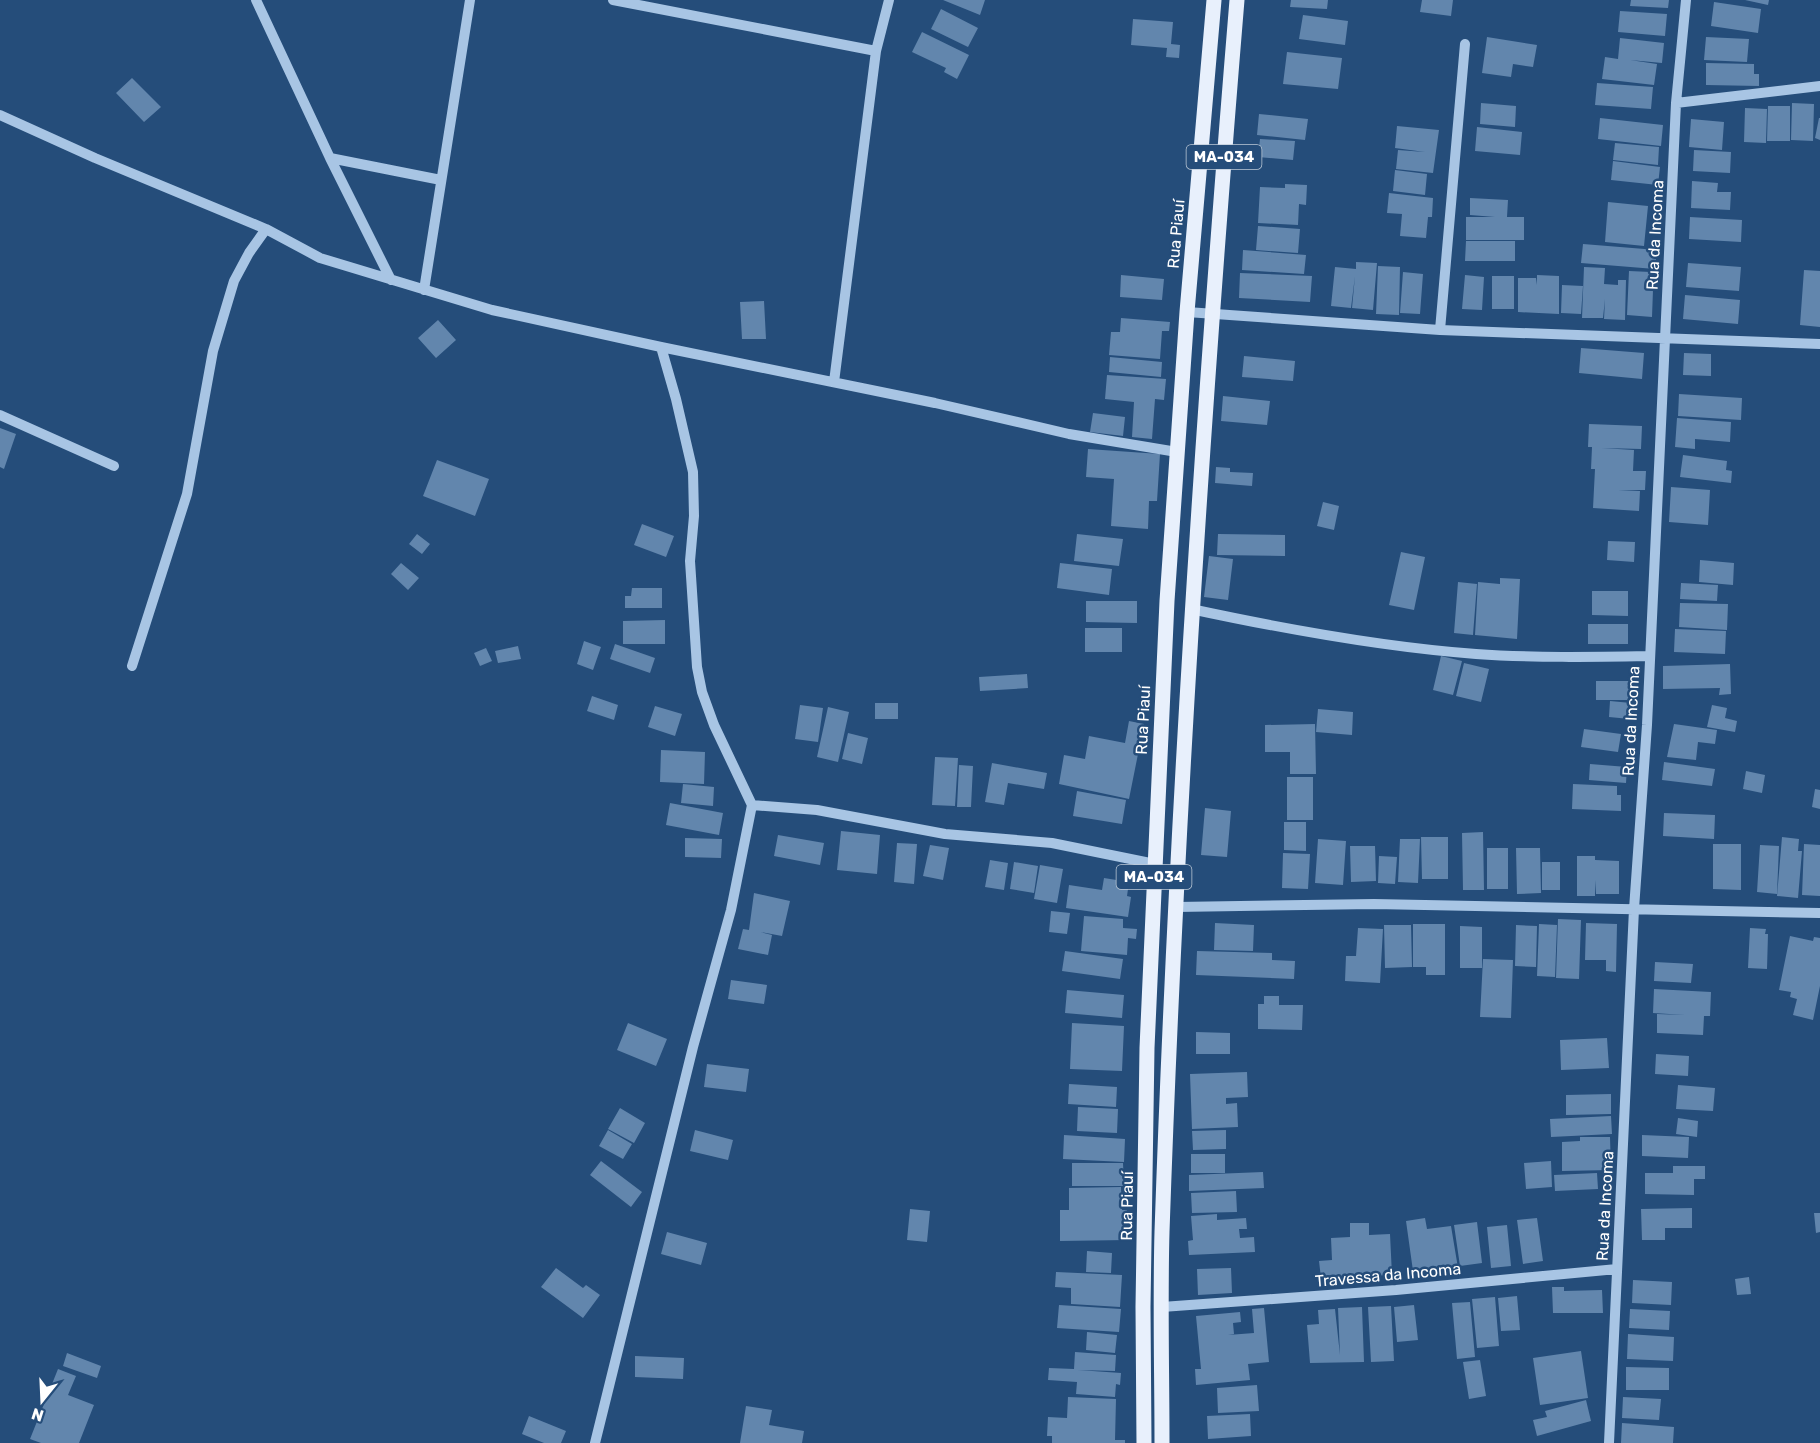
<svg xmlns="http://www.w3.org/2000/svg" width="1820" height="1443" font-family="Rubik,sans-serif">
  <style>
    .building { fill: #6286ad }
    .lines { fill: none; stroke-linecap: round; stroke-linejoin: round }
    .minor { stroke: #a8c5e4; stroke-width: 10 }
    .major { stroke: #e8f0fc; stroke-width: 15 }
    .labels { text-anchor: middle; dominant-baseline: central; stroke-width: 5; stroke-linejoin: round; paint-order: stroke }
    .shield { fill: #254d7a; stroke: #becad7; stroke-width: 1.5 }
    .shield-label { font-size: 15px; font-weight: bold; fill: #fff }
    .street-label { font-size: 16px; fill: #fff; stroke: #254d7a }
  </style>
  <rect width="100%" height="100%" fill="#254d7a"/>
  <path class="building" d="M943,0H985L980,15Z
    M1291,0H1328L1327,9L1290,7Z
    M1422,0H1453L1451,16L1420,12Z
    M1631,0H1669L1668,8L1630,6Z
    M1745,0H1769L1768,5Z
    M1714,2L1761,9L1758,33L1711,26Z
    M941,9L978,28L968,47L931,29Z
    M1620,11L1667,14L1665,36L1618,32Z
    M1303,15L1348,21L1345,45L1299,39Z
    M1133,19L1173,22L1171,44L1180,45L1179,58L1166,57L1167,48L1131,45Z
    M922,32L969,55L957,79L944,72L946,68L912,52Z
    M1487,37L1537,45L1533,67L1513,64L1511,77L1482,73Z
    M1706,37L1749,39L1747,62L1704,60Z
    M1620,38L1664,43L1662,63L1630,60L1657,64L1654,85L1602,79L1605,57L1618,59Z
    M1287,52L1342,58L1338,89L1283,84Z
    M1706,63L1754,64V74H1759V86L1706,85Z
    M132,78L161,107L144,122L116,93Z
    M1597,83L1653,87L1651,109L1595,105Z
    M1481,103L1516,106L1515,127L1480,124Z
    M1792,103L1814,104L1813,141L1791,140Z
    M1768,106H1790V141H1767Z
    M1745,108L1767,109L1766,143L1744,142Z
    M1259,114L1308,119L1305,140L1257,135Z
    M1600,118L1663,125L1661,146L1598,139Z
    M1819,118H1820V140L1815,138Z
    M1691,119L1724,122L1722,150L1689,147Z
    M1397,126L1439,130L1433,173L1396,169L1398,150L1425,152L1395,148Z
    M1477,127L1522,132L1520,155L1475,151Z
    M1260,139L1295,141L1293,160L1258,157Z
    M1615,143L1659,147L1658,165L1613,160Z
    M1694,150L1731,152L1730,173L1693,171Z
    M1613,161L1660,167L1658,185L1611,180Z
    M1395,170L1427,174L1425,195L1393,191Z
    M1692,181L1718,183L1717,192H1731L1730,210L1691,208Z
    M1285,184L1307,185L1306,205L1299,204L1298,225L1258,223L1260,187L1285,188Z
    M1389,193L1433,198L1432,217H1428L1426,238L1400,236L1402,214L1387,213Z
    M1470,198L1508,200L1507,217H1524V240H1466V217H1495L1470,215Z
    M1608,202L1648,206L1644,246L1605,242Z
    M1690,217L1742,220L1741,242L1689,239Z
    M1258,226L1300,229L1298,253L1256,250Z
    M1466,241H1515V261H1465Z
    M1583,244L1657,250L1655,269L1581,263Z
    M1243,250L1306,255L1304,274L1242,270Z
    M1356,262L1377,263L1373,310L1352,308L1355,276L1351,308L1331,306L1335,267L1356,269Z
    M1688,263L1741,267L1739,291L1686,287Z
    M1378,266L1400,267L1399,315L1376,314Z
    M1584,267L1605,268L1604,284L1618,285V280H1626L1625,320L1604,319L1605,299L1603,318H1582Z
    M1804,270L1820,271V327L1800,325Z
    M1629,271L1651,272V290H1653L1652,317L1627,315Z
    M1403,272L1423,274L1420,314L1400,313Z
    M1240,273L1312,276L1310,302L1239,298Z
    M1121,275L1164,279L1162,300L1120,297Z
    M1465,275L1484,277L1482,310L1462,309Z
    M1537,275L1559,276V314L1518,312V278H1536L1537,285Z
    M1492,276H1514V309H1492Z
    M1562,285L1583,286L1581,314L1561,313Z
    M1685,295L1740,300L1738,324L1683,319Z
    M764,301L766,339H742L740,302Z
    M1121,318L1170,322L1169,331H1162L1160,359L1109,355L1111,332H1120Z
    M438,320L456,340L436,358L418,338Z
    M1581,348L1644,353L1642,379L1579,373Z
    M1684,353L1711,354V376L1683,375Z
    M1244,356L1295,361L1293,381L1242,377Z
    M1110,357L1162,362L1161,377L1109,372Z
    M1107,375L1166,379L1164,400L1155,399L1152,439L1132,437L1134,402L1105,399Z
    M1679,394L1742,398L1741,420L1678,416Z
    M1223,396L1270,401L1267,425L1221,421Z
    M1093,413L1125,417L1123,436L1090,432Z
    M1677,418L1731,422L1730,442L1695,439V449L1675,447Z
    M1589,424L1642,426L1641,449L1602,448L1634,450L1633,471H1646L1645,490H1618L1640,491L1639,511L1593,508L1595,469H1591L1592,447H1588Z
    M0,428L16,434L4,469L0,467Z
    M1088,449L1160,454L1157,501H1149L1148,529L1111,526L1114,479L1086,477Z
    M1683,455L1727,461L1726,470L1732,471L1731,483L1680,477Z
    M437,460L489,479L475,516L423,496Z
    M1216,467L1230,468V472L1253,473L1252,486L1215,483Z
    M1671,487L1710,490L1708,525L1669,522Z
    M1323,502L1339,506L1334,530L1317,526Z
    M642,524L674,536L666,557L634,545Z
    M417,534L430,544L422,554L409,544Z
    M1077,534L1123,539L1119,566L1074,561Z
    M1218,534L1285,535V556L1217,555Z
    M1608,541L1635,542L1634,562L1607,560Z
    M1401,552L1425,557L1414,610L1389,605Z
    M1209,556L1233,559L1228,600L1204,597Z
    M1700,560L1734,563L1733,585L1699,582Z
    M401,563L419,578L408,590L391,574Z
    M1060,563L1112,569L1109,595L1057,588Z
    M1500,578L1520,579L1517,639L1475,635L1478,582L1500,584Z
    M1458,582L1477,584L1473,635L1454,633Z
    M1681,583L1718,585L1717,601L1680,599Z
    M632,588H662V608H625V596H631Z
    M1592,591H1628V616L1592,615Z
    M1086,601H1137V623L1086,622Z
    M1680,603L1728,604L1727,630L1679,627Z
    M665,620V644H623V621Z
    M1588,624H1628V644H1588Z
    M1085,628H1122V652H1085Z
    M1675,629L1726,631L1725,654L1674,652Z
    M584,641L601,647L593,670L577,664Z
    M615,644L655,658L650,673L610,659Z
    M518,646L521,659L498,663L495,651Z
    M486,648L492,661L480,666L474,653Z
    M1441,656L1462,661L1453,695L1433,690Z
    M1464,663L1489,669L1481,702L1456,696Z
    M1730,664L1731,694L1719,695L1720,688L1663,689V666Z
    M1027,674L1028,688L980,691L979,677Z
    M1596,681H1630L1631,700H1596Z
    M592,696L618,705L614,720L587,711Z
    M1610,701L1631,703L1630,719L1609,717Z
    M875,703H898V719H875Z
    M800,705L823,708L818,742L795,739Z
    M1712,705L1727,708L1725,718L1737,721L1735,732L1707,727Z
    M655,706L682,714L675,736L648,727Z
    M828,707L849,712L838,762L817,757Z
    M1318,709L1353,712L1352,735L1316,732Z
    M1129,721L1144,724L1129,799L1059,784L1064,755L1085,759L1089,736L1125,743Z
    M1315,724L1316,774H1290V752H1265V725Z
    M1674,724L1717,730L1715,744L1698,742L1696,760L1667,757Z
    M1584,729L1621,734L1618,752L1581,747Z
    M848,733L868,738L862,764L842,759Z
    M661,750L705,752L704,784L660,782Z
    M935,757L958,758L955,806L932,805Z
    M1664,762L1715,769L1712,786L1662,780Z
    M992,763L1047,773L1044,789L1008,783L1004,805L985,802Z
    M1590,764L1627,767L1626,783L1589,780Z
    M959,765L973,766L971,807H957Z
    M1746,771L1765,775L1762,793L1743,789Z
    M1287,777H1313V820H1287Z
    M683,784L714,787L713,806L681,803Z
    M1573,784L1617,786V795H1621V811L1572,809Z
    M1815,789L1820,790V809L1812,807Z
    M1077,791L1126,800L1122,824L1073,816Z
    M670,803L723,813L719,835L666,825Z
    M1205,808L1231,811L1227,857L1201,855Z
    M1664,813L1715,815L1714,839L1663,836Z
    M1284,822H1306V851L1284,850Z
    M841,831L880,835L877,874L837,870Z
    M1483,832L1484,890H1463L1462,833Z
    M778,835L824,843L820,865L774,856Z
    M1421,837H1448V879H1422Z
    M1782,837L1799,839L1798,851H1802L1798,898L1777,896Z
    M685,838L722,839L721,858L685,857Z
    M1318,839L1346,841L1343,885L1315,883Z
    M1400,839H1420L1418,883L1398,882Z
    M897,843L917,844L914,884L894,882Z
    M1713,844H1741V890L1713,889Z
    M1804,844L1820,845V896L1802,895Z
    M930,845L949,848L943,880L923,876Z
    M1760,845L1779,846L1777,894L1757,892Z
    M1350,846H1375L1376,881L1351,882Z
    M1487,848H1508V889H1487Z
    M1516,848H1540L1541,893L1517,894Z
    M1283,853L1310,854L1308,889L1282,888Z
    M1379,856L1397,857L1395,884L1378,883Z
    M1577,856H1595V860L1619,861V894H1596L1595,880V896H1577Z
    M990,860L1008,863L1004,890L985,887Z
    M1014,862L1038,866L1034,893L1010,889Z
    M1542,862H1560V890H1542Z
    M1040,865L1063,869L1057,903L1034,899Z
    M1104,878L1129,882L1127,896L1131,897L1128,917L1066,908L1069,885L1102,890Z
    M754,893L790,901L782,936L760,932L772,935L768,955L738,949L743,929L749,930Z
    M1051,911L1070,913L1067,934L1049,932Z
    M1084,916L1123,919V928L1137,929L1136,939L1128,938L1127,955L1081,951Z
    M1558,919L1581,920L1579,979L1556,978Z
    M1215,923L1254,925L1253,951L1214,950Z
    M1586,923L1617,924L1616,972L1606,971V960H1585Z
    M1413,924H1445V975H1426V967H1413Z
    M1539,924L1557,925L1555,977L1537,976Z
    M1384,925H1411L1412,967L1385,968Z
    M1516,925L1537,926L1536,967L1515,966Z
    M1460,926L1482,927V968H1460Z
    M1358,928L1383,929L1380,983L1345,981L1346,956H1356Z
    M1750,928L1766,929L1765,934H1768L1767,969L1748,968Z
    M1790,936L1813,941L1814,937L1820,938V986L1813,1020L1793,1015L1797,999L1790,997L1791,992L1779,990Z
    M1065,951L1123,959L1120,979L1062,971Z
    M1197,951L1272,953V960L1295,961L1294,979L1196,975Z
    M1483,959L1513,960L1511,1018L1480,1017Z
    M1655,962L1693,964L1691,983L1654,981Z
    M731,980L767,985L764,1004L728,999Z
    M1654,989L1711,992L1710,1016H1704L1703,1035L1657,1033V1014L1685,1015L1653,1013Z
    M1067,990L1124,995L1122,1018L1065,1013Z
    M1264,996H1279V1005H1303L1302,1030L1258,1029V1004H1264Z
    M628,1023L667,1039L656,1066L617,1050Z
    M1072,1023L1124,1026L1122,1071L1070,1069Z
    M1196,1032L1230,1033V1054H1196Z
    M1607,1038L1609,1068L1561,1070L1560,1040Z
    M1656,1054L1689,1056L1688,1076L1655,1074Z
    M707,1064L749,1069L746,1092L704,1087Z
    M1247,1072L1248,1097L1226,1098V1104L1237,1103L1238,1127L1192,1129L1190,1074Z
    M1069,1084L1117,1087L1116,1107L1068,1104Z
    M1678,1085L1715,1088L1713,1111L1676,1109Z
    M1611,1094V1114L1566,1115V1095Z
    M1078,1107L1118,1109L1117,1133L1077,1131Z
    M620,1108L645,1123L634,1143L608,1129Z
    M1611,1116L1612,1134L1551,1137L1550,1119Z
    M1678,1118L1698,1121L1697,1137L1676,1134Z
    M608,1130L632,1144L623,1159L599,1146Z
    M695,1130L733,1140L728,1160L690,1151Z
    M1226,1130V1149L1193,1150L1192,1131Z
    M1064,1135L1125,1139L1124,1162L1063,1159Z
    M1642,1135L1689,1137L1688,1158L1642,1156Z
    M1580,1137H1610L1611,1170L1562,1171V1142L1580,1141Z
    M1191,1154H1225V1173H1191Z
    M601,1161L642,1192L631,1207L590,1175Z
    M1551,1161L1552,1187L1526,1189L1524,1163Z
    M1072,1163H1123L1124,1186H1072Z
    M1673,1166H1705V1179H1694V1195L1645,1194V1173H1673Z
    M1263,1172L1264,1188L1189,1191V1175Z
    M1597,1173L1598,1189L1555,1191L1554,1175Z
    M1121,1187L1122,1210H1127V1240L1060,1241V1210H1069V1188Z
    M1236,1191L1237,1212L1192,1213L1191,1193Z
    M1692,1208V1228H1665V1240H1642L1641,1209Z
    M910,1209L930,1211L927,1242L907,1240Z
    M1814,1213H1820V1232L1816,1233Z
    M1217,1214V1220L1246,1218L1247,1229H1239L1240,1238L1254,1237L1255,1252L1189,1255L1188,1241L1193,1240L1191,1216Z
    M1425,1218L1427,1229L1451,1226L1458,1268L1413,1271L1406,1221Z
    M1537,1218L1543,1261L1523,1264L1517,1220Z
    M1477,1222L1482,1263L1460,1266L1454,1225Z
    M1350,1223H1369V1235L1390,1234L1392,1275L1321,1278L1319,1261L1332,1260L1331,1238L1350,1237Z
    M1507,1225L1511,1266L1491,1268L1487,1227Z
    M667,1232L707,1243L701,1265L661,1254Z
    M1087,1251L1112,1253L1111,1273L1086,1272Z
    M556,1268L583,1288L586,1285L600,1295L583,1318L541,1287Z
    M1231,1268L1232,1293L1198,1295L1197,1269Z
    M1056,1272L1122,1275L1120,1307L1071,1304V1288L1055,1287Z
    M1749,1277L1751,1294L1737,1295L1735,1279Z
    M1633,1280L1672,1282L1671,1305L1632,1303Z
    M1552,1287H1564V1291L1602,1290L1603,1313H1553Z
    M1517,1296L1520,1330L1501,1331L1498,1298Z
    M1495,1297L1499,1346L1477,1348L1472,1299Z
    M1470,1302L1475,1357L1457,1359L1452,1303Z
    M1059,1305L1121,1309L1119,1332L1057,1328Z
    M1414,1305L1418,1340L1397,1342L1394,1307Z
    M1391,1306L1394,1361L1371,1362L1368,1307Z
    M1362,1307L1364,1362L1310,1363L1307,1325L1319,1324L1318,1310L1335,1309L1340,1355L1338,1308Z
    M1264,1308L1269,1362L1248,1364L1250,1380L1196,1385L1195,1369H1201L1196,1316L1240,1312L1241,1322L1233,1323L1234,1334L1228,1335L1254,1333L1252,1309Z
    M1630,1309L1670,1311L1669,1330L1629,1328Z
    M1087,1332L1117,1335L1115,1353L1086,1350Z
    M1628,1334L1674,1337L1673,1361L1627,1359Z
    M1581,1351L1588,1398L1540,1405L1533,1358Z
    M1075,1352L1116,1355L1115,1371L1078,1370L1121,1373L1120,1385L1116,1384L1115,1397L1076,1394L1077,1382L1048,1380L1049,1368L1074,1369Z
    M67,1353L101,1366L97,1378L63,1366Z
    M635,1356L684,1358L683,1379L635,1377Z
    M1480,1360L1486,1396L1469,1399L1463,1362Z
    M1626,1367L1669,1368V1390H1626Z
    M58,1369L76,1376L68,1395L94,1405L79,1443H41L30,1439Z
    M1257,1385L1259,1411L1218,1413L1217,1388Z
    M1068,1397L1116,1399L1115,1440H1125V1443H1052V1436H1047L1048,1417L1067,1418Z
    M1623,1397L1661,1399L1659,1420L1622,1418Z
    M1586,1400L1591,1421L1537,1436L1533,1420L1547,1417L1545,1411Z
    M746,1406L772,1410L769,1425L804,1431L802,1443H740Z
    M1250,1414L1251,1436L1208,1439L1207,1416Z
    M529,1416L566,1431L561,1443H544L522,1434Z
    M1622,1423L1674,1427L1673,1443H1621Z"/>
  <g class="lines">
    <path class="minor" d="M256,0L330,158L391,280
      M613,0L876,51
      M1676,103L1820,86
      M0,115L95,158L266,229L320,258L492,310L661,347L935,403L1069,434L1177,452
      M330,158L441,180
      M424,290L470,0
      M1187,312L1440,330L1820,344
      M1440,330L1465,44
      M834,382L876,51L889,0
      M0,415L114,466
      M1191,609C1284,629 1381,647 1476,654C1533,658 1592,657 1649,656
      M132,666L187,494L213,351L234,281L249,253L266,229
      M752,805L817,810L945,834L1052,843L1155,864
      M1176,907L1374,904L1820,913
      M1162,1307L1396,1290L1617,1269
      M595,1443L693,1047L731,910L752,805L714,725L702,692L697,667L690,561L694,516L693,472L676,399L661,347
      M1609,1443L1634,909L1647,725L1676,103L1686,0"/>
    <path class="major" d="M1144,1443L1143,1307L1147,1048L1167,601L1187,312L1214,0
      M1162,1443C1162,1373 1160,1303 1162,1232C1176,821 1203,410 1237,0"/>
  </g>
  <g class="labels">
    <g class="shield">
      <rect x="1186.5" y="145" width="75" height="24" rx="4.5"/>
      <rect x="1116.5" y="865" width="75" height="24" rx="4.5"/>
    </g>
    <g class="shield-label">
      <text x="1224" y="157">MA-034</text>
      <text x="1154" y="877">MA-034</text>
    </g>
    <g class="street-label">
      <text transform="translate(1176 234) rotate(-85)">Rua Piauí</text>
      <text transform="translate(1655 235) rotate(-87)">Rua da Incoma</text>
      <text transform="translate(1143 720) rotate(-87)">Rua Piauí</text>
      <text transform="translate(1631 721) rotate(-87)">Rua da Incoma</text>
      <text transform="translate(1127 1206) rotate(-89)">Rua Piauí</text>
      <text transform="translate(1605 1206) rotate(-87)">Rua da Incoma</text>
      <text transform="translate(1388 1275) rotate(-5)">Travessa da Incoma</text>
    </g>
  </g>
  <g transform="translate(42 1401) rotate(198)" stroke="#254d7a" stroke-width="4.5" paint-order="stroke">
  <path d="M0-4.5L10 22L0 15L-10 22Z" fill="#ffffff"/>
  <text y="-9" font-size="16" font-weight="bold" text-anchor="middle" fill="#ffffff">N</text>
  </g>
</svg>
